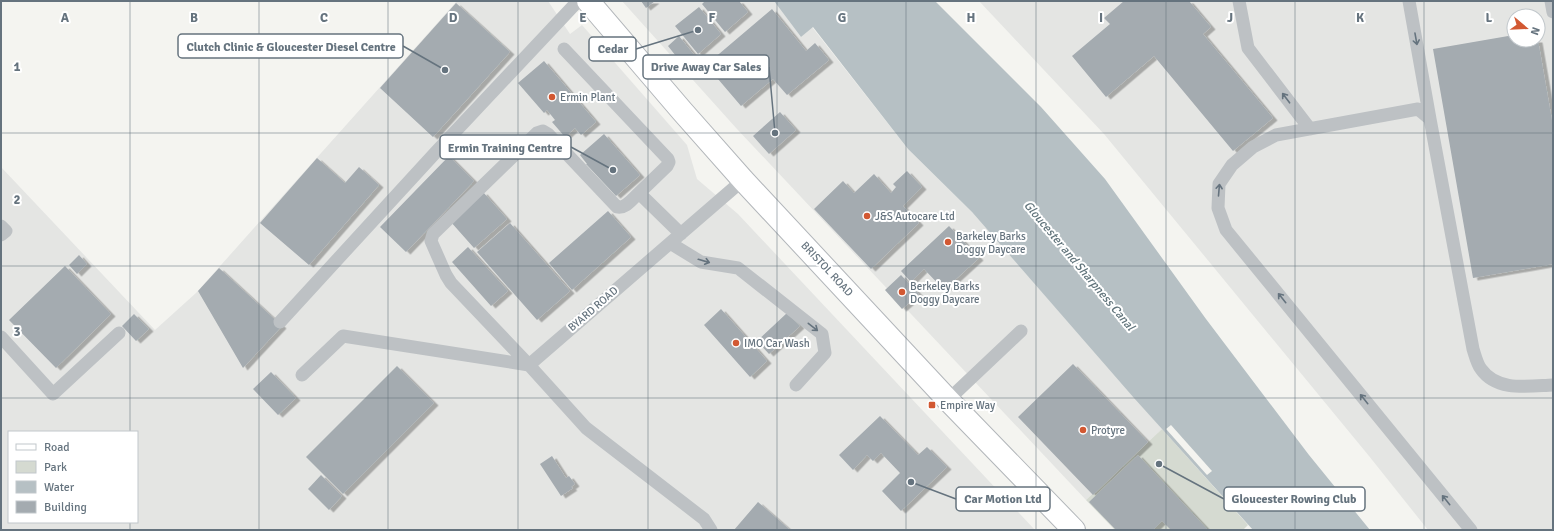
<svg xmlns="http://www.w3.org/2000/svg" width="1554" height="531" font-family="Signika,sans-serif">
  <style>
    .built { fill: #e4e5e3; fill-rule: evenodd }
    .green { fill: #d5dad1 }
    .water { fill: #b6c0c4 }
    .pier { fill: #f4f4f0 }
    .building { fill: #a4abb0; filter: url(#shadow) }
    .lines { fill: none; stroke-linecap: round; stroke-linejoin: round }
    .secondary-casing { stroke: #b2b6ba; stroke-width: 24 }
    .lane { stroke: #bdc1c4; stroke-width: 13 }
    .secondary { stroke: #fff; stroke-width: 22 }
    .oneway { stroke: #65737e }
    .grid { fill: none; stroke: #65737e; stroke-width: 1; stroke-opacity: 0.55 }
    .poi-dot { fill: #d25832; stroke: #fff; stroke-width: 1.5 }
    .labels { text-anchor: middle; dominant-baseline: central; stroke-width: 4; stroke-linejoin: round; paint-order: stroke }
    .poi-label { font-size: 11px; fill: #65737e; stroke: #fff; text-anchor: start }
    .street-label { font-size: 11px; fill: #65737e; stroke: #fff }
    .water-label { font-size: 12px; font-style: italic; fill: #61747b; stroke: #fff }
    .grid-label { font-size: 13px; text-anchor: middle; font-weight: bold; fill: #65737e; stroke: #fff; stroke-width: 4; stroke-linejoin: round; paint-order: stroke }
    .leader { fill: none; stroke: #65737e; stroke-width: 1.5 }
    .callout-dot { fill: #65737e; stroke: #fff; stroke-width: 1.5 }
    .callout { fill: #fff; stroke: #65737e; stroke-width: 1.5 }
    .callout-label { font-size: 12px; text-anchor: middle; font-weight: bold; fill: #65737e }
  </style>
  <defs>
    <filter id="shadow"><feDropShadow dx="4.5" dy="2.5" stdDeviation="0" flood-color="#0004"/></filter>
  </defs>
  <rect width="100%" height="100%" fill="#f4f4f0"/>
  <path class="built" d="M457,1H548L570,34L582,25L687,145L697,179L738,214L1035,530H1V167L155,330L196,293ZM9,432H137V522H9Z
    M622,1H774L801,37L812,27L908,149L972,212L1162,429L1086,500L737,129Z
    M979,1H1553V530H1428L1369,456L1104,134ZM1514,16H1538V40H1514Z"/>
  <path class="green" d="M1162,429L1248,525L1243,530H1115L1086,500Z"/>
  <path class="water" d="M774,1H935L1041,107L1105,179L1206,319L1309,455L1370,530H1253L1134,398L972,212L908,149L813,27L801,37Z"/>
  <path class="pier" d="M1171,425L1212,471L1207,475L1166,429Z"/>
  <path class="building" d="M641,1H655L646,8Z
    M705,1H739L748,12L725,32L702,4Z
    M1124,1H1189L1211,27L1203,34L1273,118L1233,151L1154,56L1106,97L1072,56L1110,24L1104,18Z
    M456,3L510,52L433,137L380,88Z
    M699,7L721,34L698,54L675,26Z
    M772,9L806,51L815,43L829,60L787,95L773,79L741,106L706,65Z
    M1514,35V40H1538L1553,126V264L1473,278L1433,49Z
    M679,36L695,56L683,65L668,46Z
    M544,61L596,122L581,135L575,128L565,137L552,122L555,120L547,110L544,113L518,83Z
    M780,112L796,130L769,154L753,136Z
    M604,134L640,175L616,196L586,164H587L580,155Z
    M449,156L474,181L406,252L380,227Z
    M317,158L345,183L359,167L379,185L309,265L260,223Z
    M907,171L922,187L903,206L919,223L871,269L814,209L843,181L854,193L874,174L891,193L896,187L893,184Z
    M483,192L507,219L474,248L450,221Z
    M608,211L631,237L572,290L549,263Z
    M510,223L570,291L537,320L477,252Z
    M949,226L979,258L944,290L924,269L911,282L901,271Z
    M468,247L508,291L491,306L452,262Z
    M79,255L87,264L77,274L69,265Z
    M65,266L111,314L56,368L9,320Z
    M219,268L282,326L243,368L198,291Z
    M901,275L919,294L902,309L885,290Z
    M721,309L767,361L750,377L704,325Z
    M787,313L800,326L769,354L757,341Z
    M134,314L149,329L136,341L122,326Z
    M1073,364L1148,442L1093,495L1018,417Z
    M397,366L434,403L343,494L306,457Z
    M271,372L296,398L278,415L253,389Z
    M880,416L918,455L927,447L947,467L901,511L882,491L900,473L881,453L873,461L867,455L853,470L839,455Z
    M1138,455L1208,530H1171L1162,521L1153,530H1116L1089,502Z
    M552,456L566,478L569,476L575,484L571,487L573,488L561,496L540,464Z
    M321,475L342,496L329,510L308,489Z
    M758,502L790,530H734Z"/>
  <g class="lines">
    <g class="secondary-casing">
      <path id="secondary" d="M588,1L682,111L743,180L948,400L1074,530"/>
    </g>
    <path class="lane" d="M1239,1L1248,48L1310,129
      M1409,1L1430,119
      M1551,1L1553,12
      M564,49L668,159L669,162L667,166L639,193L681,234
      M639,193C633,198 626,209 617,207L548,134L543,131L537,133L433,234L431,241L446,275L451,283L529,365L743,180
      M1,226L6,231L1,235
      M670,243L701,262L738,268L822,334L825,353L796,385
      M280,322L436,152L578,1
      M1,337L53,394L119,333
      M302,375L343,336L529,365L586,428L704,519L711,530
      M948,400L1021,331
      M1471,530L1226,230L1218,208L1219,184L1232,165L1253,147L1276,135L1418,109L1430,119L1473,349C1475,355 1477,364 1481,369C1497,392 1529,386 1553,385"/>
    <use href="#secondary" class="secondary"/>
  </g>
  <defs><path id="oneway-shaft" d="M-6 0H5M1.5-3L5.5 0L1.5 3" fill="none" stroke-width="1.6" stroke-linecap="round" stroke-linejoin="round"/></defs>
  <g class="oneway">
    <use href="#oneway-shaft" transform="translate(1416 39) rotate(80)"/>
    <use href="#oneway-shaft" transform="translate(1286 98) rotate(-127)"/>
    <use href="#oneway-shaft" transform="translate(1219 190) rotate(-85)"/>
    <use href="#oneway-shaft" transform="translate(704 261) rotate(16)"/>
    <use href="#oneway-shaft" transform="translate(1282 298) rotate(-129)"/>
    <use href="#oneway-shaft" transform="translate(813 327) rotate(38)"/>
    <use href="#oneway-shaft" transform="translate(1364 399) rotate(-129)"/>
    <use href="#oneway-shaft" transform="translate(1446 500) rotate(-129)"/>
  </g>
  <path class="grid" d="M130,1V432M259,1V530M388,1V530M518,1V530M648,1V530M777,1V530M906,1V530M1036,1V530M1166,1V530M1295,1V530M1424,1V530M1,133H1553M1,266H1553M1,398H1553M130,522V530"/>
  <g class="poi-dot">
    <circle cx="552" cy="97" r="4"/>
    <circle cx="867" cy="216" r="4"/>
    <circle cx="948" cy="242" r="4"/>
    <circle cx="902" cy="292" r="4"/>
    <circle cx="736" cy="343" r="4"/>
    <rect x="928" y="401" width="8" height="8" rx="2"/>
    <circle cx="1083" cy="430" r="4"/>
  </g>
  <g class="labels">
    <g class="poi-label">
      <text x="560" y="97">Ermin Plant</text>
      <text x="875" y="216">J&amp;S Autocare Ltd</text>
      <text x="956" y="236">Barkeley Barks<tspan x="956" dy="13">Doggy Daycare</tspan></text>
      <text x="910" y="286">Berkeley Barks<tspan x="910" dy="13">Doggy Daycare</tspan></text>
      <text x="744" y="343">IMO Car Wash</text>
      <text x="940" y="405">Empire Way</text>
      <text x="1091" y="430">Protyre</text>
    </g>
    <g class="street-label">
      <text transform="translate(827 269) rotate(47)">BRISTOL ROAD</text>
      <text transform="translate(593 309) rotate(-41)">BYARD ROAD</text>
    </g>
    <g class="water-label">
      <text transform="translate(1079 266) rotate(50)">Gloucester and Sharpness Canal</text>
    </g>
  </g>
  <g class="grid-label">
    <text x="65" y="22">A</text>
    <text x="194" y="22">B</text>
    <text x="324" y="22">C</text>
    <text x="453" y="22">D</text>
    <text x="583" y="22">E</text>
    <text x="712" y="22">F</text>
    <text x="842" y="22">G</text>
    <text x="971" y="22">H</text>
    <text x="1101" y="22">I</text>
    <text x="1230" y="22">J</text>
    <text x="1360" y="22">K</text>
    <text x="1489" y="22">L</text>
    <text x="17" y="71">1</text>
    <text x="17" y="204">2</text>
    <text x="17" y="336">3</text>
  </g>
  <path class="leader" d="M445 70L403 46M698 30L636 49M775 133L769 67M613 170L571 147M911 482L956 499M1159 464L1224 499"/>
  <g class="callout-dot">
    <circle cx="445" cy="70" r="4"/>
    <circle cx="698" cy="30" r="4"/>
    <circle cx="775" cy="133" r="4"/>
    <circle cx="613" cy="170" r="4"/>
    <circle cx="911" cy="482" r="4"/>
    <circle cx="1159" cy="464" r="4"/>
  </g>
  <g class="callout">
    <rect x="178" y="34" width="225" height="24" rx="4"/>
    <rect x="589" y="37" width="47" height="24" rx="4"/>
    <rect x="643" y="55" width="126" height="24" rx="4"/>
    <rect x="440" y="135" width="131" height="24" rx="4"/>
    <rect x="956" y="487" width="94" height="24" rx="4"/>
    <rect x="1224" y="487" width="141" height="24" rx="4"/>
  </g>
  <g class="callout-label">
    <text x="291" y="51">Clutch Clinic &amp; Gloucester Diesel Centre</text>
    <text x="613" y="53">Cedar</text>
    <text x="706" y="71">Drive Away Car Sales</text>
    <text x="505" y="152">Ermin Training Centre</text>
    <text x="1003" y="503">Car Motion Ltd</text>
    <text x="1294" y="503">Gloucester Rowing Club</text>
  </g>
  <rect width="1554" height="531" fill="none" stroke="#65737e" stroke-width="4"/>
  <rect x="8" y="431" width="130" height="92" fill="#ffffff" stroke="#c1c7cb"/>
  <rect x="16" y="444" width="20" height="6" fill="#ffffff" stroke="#c1c7cb"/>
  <text x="44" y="451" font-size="12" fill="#65737e">Road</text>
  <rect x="16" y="461" width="20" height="12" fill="#d5dad1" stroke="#c1c7cb"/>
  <text x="44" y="471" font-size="12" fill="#65737e">Park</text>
  <rect x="16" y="481" width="20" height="12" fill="#b6c0c4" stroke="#c1c7cb"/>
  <text x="44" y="491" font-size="12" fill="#65737e">Water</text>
  <rect x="16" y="501" width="20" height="12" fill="#a4abb0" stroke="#c1c7cb"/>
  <text x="44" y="511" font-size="12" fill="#65737e">Building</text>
  <g transform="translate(1526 28) rotate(109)"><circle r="19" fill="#ffffff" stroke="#c1c7cb"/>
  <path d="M0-3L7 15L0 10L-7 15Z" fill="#d25832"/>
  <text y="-6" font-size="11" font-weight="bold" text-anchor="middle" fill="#65737e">N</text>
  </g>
</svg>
